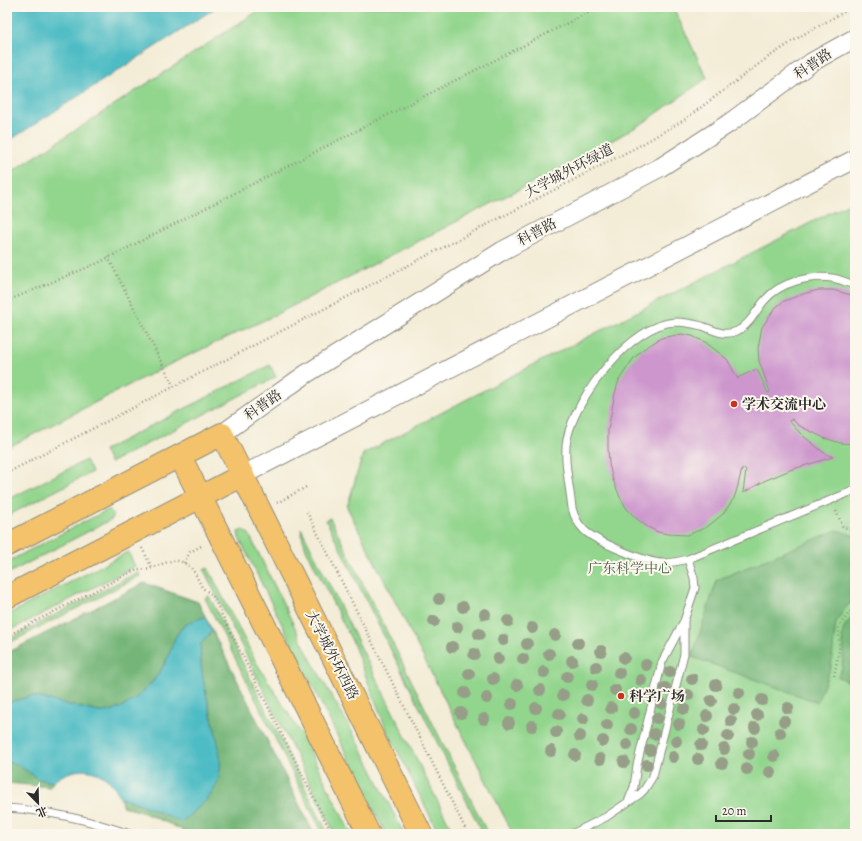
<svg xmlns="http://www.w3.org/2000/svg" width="862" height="841" font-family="Alegreya,'Noto Serif SC',serif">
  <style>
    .green { fill: #92d58d; stroke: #5e805c }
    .forest { fill: #75b678; stroke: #507052 }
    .water { fill: #4dbcc4; stroke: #3c7478 }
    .building { fill: #cd97cd }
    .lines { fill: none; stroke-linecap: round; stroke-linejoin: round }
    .service-casing { stroke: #8f8c80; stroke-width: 9 }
    .tertiary-casing { stroke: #8f8c80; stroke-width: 20 }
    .primary-casing { stroke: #8f8c80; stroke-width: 24 }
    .path { stroke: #8f8c80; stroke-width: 2.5; stroke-dasharray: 1 3; stroke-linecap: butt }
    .service { stroke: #fff; stroke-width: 7 }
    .tertiary { stroke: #fff; stroke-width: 18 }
    .primary { stroke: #f3c26a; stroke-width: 22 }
    .tree { fill: #969e88 }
    .poi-dot { fill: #c8321e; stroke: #fbf7ec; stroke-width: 1.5 }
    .labels { text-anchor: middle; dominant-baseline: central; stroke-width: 4; stroke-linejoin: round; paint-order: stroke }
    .street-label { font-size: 14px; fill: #2b2b2b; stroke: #fbf7ec }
    .poi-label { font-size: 14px; font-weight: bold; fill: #2b2b2b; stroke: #fbf7ec; text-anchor: start }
    .park-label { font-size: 14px; fill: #4a5e48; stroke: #fbf7ec }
  </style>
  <rect width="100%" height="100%" fill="#fbf7ec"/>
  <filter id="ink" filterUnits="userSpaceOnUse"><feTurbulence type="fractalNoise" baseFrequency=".025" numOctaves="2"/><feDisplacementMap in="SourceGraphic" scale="8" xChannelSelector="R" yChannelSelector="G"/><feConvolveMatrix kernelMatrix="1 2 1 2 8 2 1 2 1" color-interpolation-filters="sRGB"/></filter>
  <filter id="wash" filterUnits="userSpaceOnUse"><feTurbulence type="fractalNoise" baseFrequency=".012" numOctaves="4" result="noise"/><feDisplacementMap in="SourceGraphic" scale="16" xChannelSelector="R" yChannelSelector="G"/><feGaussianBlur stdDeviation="0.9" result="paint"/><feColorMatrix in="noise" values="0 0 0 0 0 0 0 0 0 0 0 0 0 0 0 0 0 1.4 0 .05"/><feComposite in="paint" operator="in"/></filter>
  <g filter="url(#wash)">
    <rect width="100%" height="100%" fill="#f3ecd6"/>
    <path class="green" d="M264,7H673L707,78L643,123L588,154L273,316L164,367L7,448V175Z
      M855,200V834H513L347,507L363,454L496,384Z
      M270,365L276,377L110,463L104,450Z
      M86,460L92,472L7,516V500Z
      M107,510H110L113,513V518L110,520L7,574V562Z
      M330,518L488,834H483L326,520Z
      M301,528L454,834H439L385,726L353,643L306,549L302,536Z
      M243,530L249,534L310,658L358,742L404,834H386L239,538L238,532Z
      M128,552L135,566L7,632V615Z
      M208,568L256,662L302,735L351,834H335L204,570Z
      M138,572L140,576L7,644V640Z
      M209,596L328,834H323L205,598Z"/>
    <path class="forest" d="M837,530L855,536V599L846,607L836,622L831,667L817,702L692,657L717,580Z
      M144,583L198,602L314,834H209L206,832L204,834H189L172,825L144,813L122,806L121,799L130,800L138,803L217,780C225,740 203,701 201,661C201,655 199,647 202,642C204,638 208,634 212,630L183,626C173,638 174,646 167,659C154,684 129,713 99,712L32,696L7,703V653Z
      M855,614V667L848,681L838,677L842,668L844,649L842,636L844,627Z
      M7,762L19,766L39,779L53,782L50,787L7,783Z"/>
    <path class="water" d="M7,7H217L7,142Z
      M205,617L212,631L201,644C199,666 205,689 210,711C216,734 226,763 216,786C209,801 193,811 182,822L130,800L121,799C109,769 78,761 53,782L39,779L19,766L7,762V703L32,696L99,712C128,713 157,682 168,657C173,646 173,636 183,627C189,621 197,619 205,617Z"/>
    <g id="blocks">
      <path class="building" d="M819,290H833L855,296V444L841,443L824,438L798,425L792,419L789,421L801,434L823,452L833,457L790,470L764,481L743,493L746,470L742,469L737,489L734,498L723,514L707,527L687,535L668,534L658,532L646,526L636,518L627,509L620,497L613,480L609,464L608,447V430L615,393L619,380L633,359L642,350L661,338L682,334L692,336L705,342L727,359L738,379L739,377L757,369L768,393L770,392L759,361L758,348L762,327L775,308L784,301L806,293Z"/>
    </g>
  </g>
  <g filter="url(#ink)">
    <use href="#blocks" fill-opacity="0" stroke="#8f8c80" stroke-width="1"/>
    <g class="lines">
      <g class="service-casing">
        <path id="service" d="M855,285C847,283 840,279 832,278C810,275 780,282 765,300C756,310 750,325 737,331C724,337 714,330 702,326C694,324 684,322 675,322C631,324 575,398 567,439C563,458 570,488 572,508C574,516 578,524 584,530C595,541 647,563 663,563C672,563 680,561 688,559L855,490
          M628,802L634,787L637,765L662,662L684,621L695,588L694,578L688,559
          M7,808C51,811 88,820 130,834
          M572,834L606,817L640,794L644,790L653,776L684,654V621"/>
      </g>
      <g class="tertiary-casing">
        <path id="tertiary" d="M222,434L306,374L502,251L661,167L728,124L812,62L855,38
          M243,475L855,159"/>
      </g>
      <g class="primary-casing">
        <path id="primary" d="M180,456L369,834
          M7,545L222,434L421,834
          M7,597L243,475"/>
      </g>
      <path class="path" d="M108,257L174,387
        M7,301L98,263L599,7
        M7,473L639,146L684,120L767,58L804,34L853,7
        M277,503L308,486
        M836,511L843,527L855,530
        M307,512L468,834
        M142,548L152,568
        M184,563L190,552L203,545
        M7,636L137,569C141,569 146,570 149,569C164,564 177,554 191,568C196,573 198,581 202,587C204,590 209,592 212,595L332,834
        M834,676L839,651V626L855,605
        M850,695L855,685"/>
      <use href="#service" class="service"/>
      <use href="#tertiary" class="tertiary"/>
      <use href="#primary" class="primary"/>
    </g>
    <g class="tree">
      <circle cx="439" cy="599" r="6"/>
      <circle cx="463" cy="607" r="6"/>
      <circle cx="485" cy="614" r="6"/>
      <circle cx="434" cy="621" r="6"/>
      <circle cx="508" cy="621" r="6"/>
      <circle cx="457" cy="627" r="6"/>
      <circle cx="532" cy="628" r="6"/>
      <circle cx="479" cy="634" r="6"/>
      <circle cx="555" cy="635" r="6"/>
      <circle cx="503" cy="640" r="6"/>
      <circle cx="578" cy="643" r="6"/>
      <circle cx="527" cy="644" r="6"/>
      <circle cx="452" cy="647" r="6"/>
      <circle cx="601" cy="651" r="6"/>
      <circle cx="474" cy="654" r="6"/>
      <circle cx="549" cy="654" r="6"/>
      <circle cx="624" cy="658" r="6"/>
      <circle cx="498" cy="659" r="6"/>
      <circle cx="523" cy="659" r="6"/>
      <circle cx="572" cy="661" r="6"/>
      <circle cx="646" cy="665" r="6"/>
      <circle cx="596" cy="667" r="6"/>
      <circle cx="544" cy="672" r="6"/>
      <circle cx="670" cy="672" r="6"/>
      <circle cx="619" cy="673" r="6"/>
      <circle cx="469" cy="674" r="6"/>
      <circle cx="567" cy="677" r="6"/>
      <circle cx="493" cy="679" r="6"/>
      <circle cx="692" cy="679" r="6"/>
      <circle cx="641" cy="680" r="6"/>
      <circle cx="517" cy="685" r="6"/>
      <circle cx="592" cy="685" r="6"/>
      <circle cx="716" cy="685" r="6"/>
      <circle cx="665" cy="688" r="6"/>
      <circle cx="540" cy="690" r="6"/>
      <circle cx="615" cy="690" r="6"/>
      <circle cx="465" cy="693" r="6"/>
      <circle cx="739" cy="693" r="6"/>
      <circle cx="563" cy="695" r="6"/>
      <circle cx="637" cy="695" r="6"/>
      <circle cx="688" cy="695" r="6"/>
      <circle cx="487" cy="698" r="6"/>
      <circle cx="587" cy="700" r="6"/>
      <circle cx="762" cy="700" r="6"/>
      <circle cx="711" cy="701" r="6"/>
      <circle cx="661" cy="703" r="6"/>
      <circle cx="512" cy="704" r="6"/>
      <circle cx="536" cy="708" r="6"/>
      <circle cx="611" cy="708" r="6"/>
      <circle cx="788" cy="708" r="6"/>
      <circle cx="684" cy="709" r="6"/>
      <circle cx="734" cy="709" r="6"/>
      <circle cx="461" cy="713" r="6"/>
      <circle cx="634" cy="713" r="6"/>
      <circle cx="559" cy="714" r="6"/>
      <circle cx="757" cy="715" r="6"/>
      <circle cx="707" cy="716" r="6"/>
      <circle cx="657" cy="718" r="6"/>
      <circle cx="484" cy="719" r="6"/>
      <circle cx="583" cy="719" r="6"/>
      <circle cx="731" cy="721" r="6"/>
      <circle cx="784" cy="721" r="6"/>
      <circle cx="509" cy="723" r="6"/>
      <circle cx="679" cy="724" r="6"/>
      <circle cx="607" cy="725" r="6"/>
      <circle cx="532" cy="726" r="6"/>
      <circle cx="755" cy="728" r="6"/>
      <circle cx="631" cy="729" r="6"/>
      <circle cx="704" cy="730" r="6"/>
      <circle cx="556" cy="732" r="6"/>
      <circle cx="780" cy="733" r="6"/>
      <circle cx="654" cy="734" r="6"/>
      <circle cx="580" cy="736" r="6"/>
      <circle cx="728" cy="736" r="6"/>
      <circle cx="603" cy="741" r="6"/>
      <circle cx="676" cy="741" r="6"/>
      <circle cx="752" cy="742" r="6"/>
      <circle cx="627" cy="745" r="6"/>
      <circle cx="701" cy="745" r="6"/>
      <circle cx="724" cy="749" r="6"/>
      <circle cx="650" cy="750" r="6"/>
      <circle cx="551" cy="751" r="6"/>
      <circle cx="749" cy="754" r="6"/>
      <circle cx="575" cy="755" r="6"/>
      <circle cx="774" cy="756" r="6"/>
      <circle cx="673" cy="757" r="6"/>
      <circle cx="600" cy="759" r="6"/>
      <circle cx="698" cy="759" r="6"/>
      <circle cx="624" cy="762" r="6"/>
      <circle cx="722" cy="763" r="6"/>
      <circle cx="647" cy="765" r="6"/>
      <circle cx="747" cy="769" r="6"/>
      <circle cx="770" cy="772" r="6"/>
    </g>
  </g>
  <g class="poi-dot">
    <circle cx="734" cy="404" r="4"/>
    <circle cx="621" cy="696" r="4"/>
  </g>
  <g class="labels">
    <g class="street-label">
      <text transform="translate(813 64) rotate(-34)">科普路</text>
      <text transform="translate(569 171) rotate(-28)">大学城外环绿道</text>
      <text transform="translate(537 232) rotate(-28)">科普路</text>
      <text transform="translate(263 405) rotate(-35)">科普路</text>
      <text transform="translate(332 655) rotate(63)">大学城外环西路</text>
    </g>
    <g class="poi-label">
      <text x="742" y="404">学术交流中心</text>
      <text x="629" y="696">科学广场</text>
    </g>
    <g class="park-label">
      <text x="630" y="568">广东科学中心</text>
    </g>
  </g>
  <rect width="862" height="841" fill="none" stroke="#fbf7ec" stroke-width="24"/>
  <g transform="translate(38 803) rotate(157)" stroke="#fbf7ec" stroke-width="3" paint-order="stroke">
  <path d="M0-3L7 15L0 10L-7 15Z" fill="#2b2b2b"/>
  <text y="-6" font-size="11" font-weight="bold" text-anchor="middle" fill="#2b2b2b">北</text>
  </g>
  <path d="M716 815v6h55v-6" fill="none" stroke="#2b2b2b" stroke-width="2"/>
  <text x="722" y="815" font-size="12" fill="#2b2b2b" stroke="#fbf7ec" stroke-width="3" paint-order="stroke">20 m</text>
</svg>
